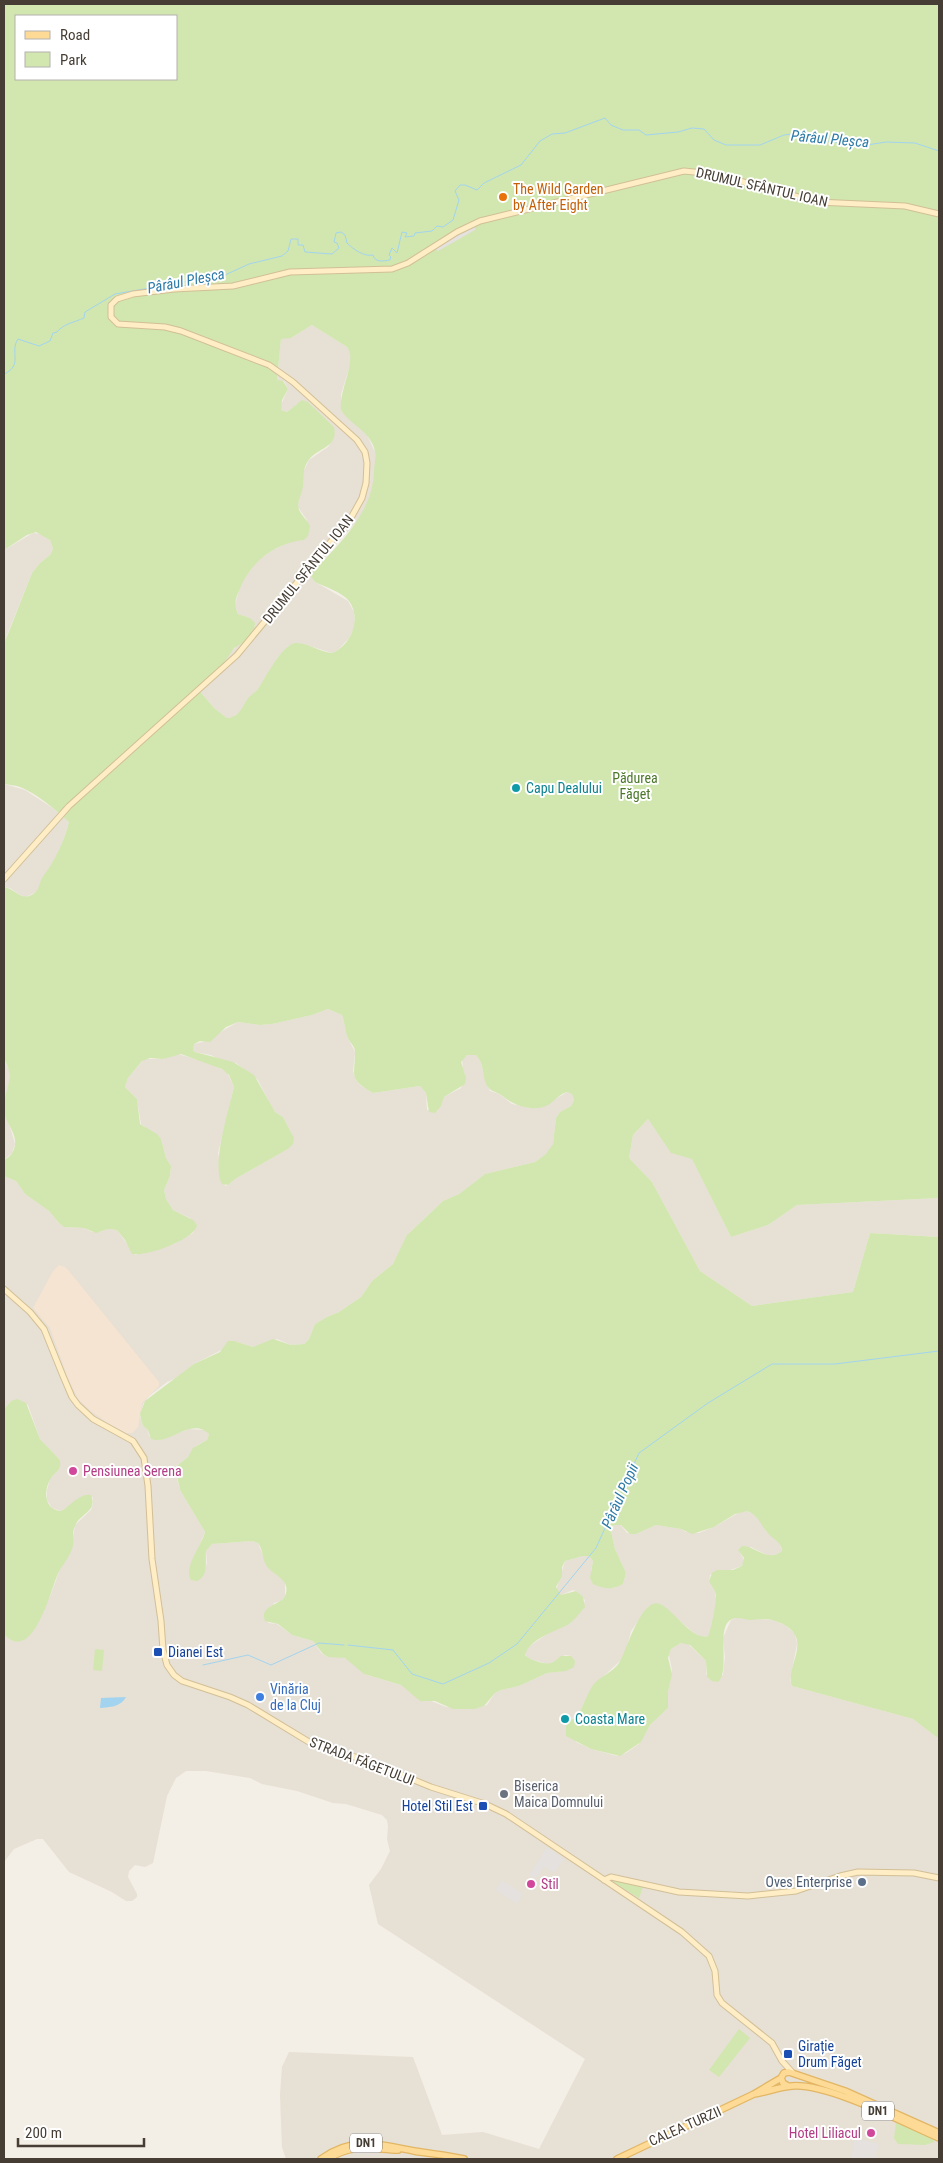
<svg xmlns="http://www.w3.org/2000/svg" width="943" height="2163" font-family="'Roboto Condensed',sans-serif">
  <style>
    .residential { fill: #e7e0d4 }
    .commercial { fill: #f5e4d1 }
    .green { fill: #d1e7af; fill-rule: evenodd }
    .parking { fill: #e4e1de }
    .water { fill: #a3d4ef }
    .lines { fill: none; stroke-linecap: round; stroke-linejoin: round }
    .stream { stroke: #a3d4ef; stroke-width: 1 }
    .secondary-casing { stroke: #d2bf97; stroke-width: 7 }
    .primary-casing { stroke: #e2b665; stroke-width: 8 }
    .secondary { stroke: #feedc5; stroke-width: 5 }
    .primary { stroke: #fdda95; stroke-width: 5.5 }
    .food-dot { fill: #e8710a; stroke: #fff; stroke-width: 2 }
    .culture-dot { fill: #0f9aa8; stroke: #fff; stroke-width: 2 }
    .hotel-dot { fill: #d1479c; stroke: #fff; stroke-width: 2 }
    .transit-dot { fill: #1a4fb4; stroke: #fff; stroke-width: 2 }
    .shop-dot { fill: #3f7fe0; stroke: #fff; stroke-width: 2 }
    .worship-dot { fill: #6b7280; stroke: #fff; stroke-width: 2 }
    .service-dot { fill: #5c6f8a; stroke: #fff; stroke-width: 2 }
    .labels { text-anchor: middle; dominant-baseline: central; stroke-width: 4; stroke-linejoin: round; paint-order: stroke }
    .shield { fill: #fff; stroke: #7e7872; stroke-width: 1 }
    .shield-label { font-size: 12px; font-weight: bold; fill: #463e35 }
    .street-label { font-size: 14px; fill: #463e35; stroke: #fff }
    .food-label { font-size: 14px; fill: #c56008; stroke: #fff; text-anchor: start }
    .park-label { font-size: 14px; fill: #4b7729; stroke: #fff }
    .culture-label { font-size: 14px; fill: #0d838f; stroke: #fff; text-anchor: start }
    .hotel-label { font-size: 14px; fill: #b23c85; stroke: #fff; text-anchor: start }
    .transit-label { font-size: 14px; fill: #164399; stroke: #fff; text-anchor: start }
    .shop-label { font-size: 14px; fill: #366cbe; stroke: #fff; text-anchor: start }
    .worship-label { font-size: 14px; fill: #5b616d; stroke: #fff; text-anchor: start }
    .service-label { font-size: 14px; fill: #4e5e75; stroke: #fff; text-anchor: end }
    .water-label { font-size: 15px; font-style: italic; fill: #2e7ba8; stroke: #fff }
  </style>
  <rect width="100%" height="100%" fill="#f3eee6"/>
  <path class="residential" d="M312,325L347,347L351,352V362L341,394V410L367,435L375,452L376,462L372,494L360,518L313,571L311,577L315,582L348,601L354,612L355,626L349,638L338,650L332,653L307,645L297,643L288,646L278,657L271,671L241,711L233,717L227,718L214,708L197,688L220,669L230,653L255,626L250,618L238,614L235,605L240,587L247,572L255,562L271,551L291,541L304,540L307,520L298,507L302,475L309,460L328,447L333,439L334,427L308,402L297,404L287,412L281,410L280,407L288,389L284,381H277L281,338H291Z
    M33,533L42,534L50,540L53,549L50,555L40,563L32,573L7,635L4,647V550Z
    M4,784L25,790L54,809L69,822L59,853L42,879L41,885L36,892L26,897L20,895L10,888L4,887Z
    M328,1009L342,1015L349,1040L355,1052L353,1071L356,1080L360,1085L373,1093L420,1086L426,1093L427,1110L437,1111L444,1097L461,1088L465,1075L463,1069L462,1059L467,1055L473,1054L476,1055L480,1060L486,1082L490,1091L499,1094L512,1104L531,1108L554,1100L567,1092L572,1094L574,1100L571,1106L560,1112L556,1118L553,1144L549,1152L535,1162L485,1174L459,1194L443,1201L410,1232L393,1264L372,1281L361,1297L339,1312L327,1317L315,1324L309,1339L304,1344L291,1345L277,1339L253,1347L237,1342L194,1364L179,1377L167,1382L149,1396L143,1404L140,1416L143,1426L148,1430L149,1436L160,1440L189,1429L204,1430L209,1434L207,1440L196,1446L188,1457L178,1465L176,1475L180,1490L205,1532L191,1565L202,1578L207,1563L206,1551L212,1544L252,1541L258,1543L267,1566L280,1576L285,1583V1596L281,1601L274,1603L268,1623L277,1624L292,1635L313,1641L322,1654L328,1657H341L347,1659L367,1675L401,1685L411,1693L446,1707L475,1709L487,1705L495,1693L501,1690L519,1686L547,1673L563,1671L571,1656L565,1655L554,1662L548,1664L526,1658L525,1652L531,1645L552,1631L570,1623L583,1609L585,1600L576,1591L573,1590L561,1595L556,1591L565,1561L583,1556H589L593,1561L591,1571L596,1585L614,1588L623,1584L626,1573L615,1549L611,1531L613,1525L619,1523L627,1533L636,1534L656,1525L681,1529L686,1532L699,1533L716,1526L740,1512L747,1511L753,1514L760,1520L766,1531L780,1544L782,1551L778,1554L769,1556L751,1547L740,1553L744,1560L742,1566L727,1571L721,1570L710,1575L709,1581L715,1592L716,1599L712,1631L708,1636L702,1637L694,1633L660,1604L648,1607L631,1631L626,1650L620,1661L593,1686L581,1709L572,1719L576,1742L591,1749L617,1756L626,1753L639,1744L650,1725L668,1708V1692L672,1670L669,1655L671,1649L681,1643H687L706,1661V1674L709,1679L723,1675L725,1657L723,1638L731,1620L736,1618L773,1620L785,1625L795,1634L797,1644L790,1680L792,1686L913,1719L939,1739V2159H286L282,2147L280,2095L282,2067L289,2052L413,2057L442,2135L483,2132L539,2149L585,2059L378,1924L369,1885L381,1869L390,1851L387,1839L388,1826L387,1820L382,1815L346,1804L333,1803L297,1791L262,1784L250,1778L206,1771H186L176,1778L167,1796L153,1863L145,1867L135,1865L129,1871L128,1877L137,1894V1897L132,1901H126L112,1892L69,1872L43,1839H37L14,1849L4,1862V1634L13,1641H22L36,1625L51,1594L60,1569L71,1550L75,1525L91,1510L93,1504V1497L72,1504L61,1511L52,1508L47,1500V1490L50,1479L59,1469L60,1460L40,1439L28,1405L11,1401L4,1409V1176L16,1181L25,1194L49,1211L59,1223L64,1227L84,1228L92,1232H99L108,1229L117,1230L135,1255L174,1244L193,1233L197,1225L190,1218L173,1210L166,1199L164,1190L170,1176L171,1166L166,1158L161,1139L141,1124L137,1099L125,1087L128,1078L144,1059H163L177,1054L208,1062L227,1072L234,1087L218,1153L225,1186L228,1185L235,1179L288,1149L292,1134L283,1117L275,1112L270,1104L258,1080L236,1063L220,1060L211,1055L195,1052L193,1050L194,1044L203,1042L238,1022L260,1025L272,1024L312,1015Z
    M4,1059L9,1070V1084L4,1106L15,1144L12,1153L4,1160Z
    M648,1119L671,1152L692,1158L731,1237L768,1225L797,1205L939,1198V1237L870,1233L853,1292L752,1306L700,1271L652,1182L629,1158L633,1135Z"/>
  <path class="commercial" d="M59,1265L65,1267L69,1271L159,1382V1386L142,1403L138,1427L132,1433H126L109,1424L91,1411L79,1400L69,1381L50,1328L33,1308L53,1271Z"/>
  <path class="green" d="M4,4H939V1198L797,1205L768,1225L731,1237L692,1159L671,1153L648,1119L633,1135L629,1158L652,1182L700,1271L752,1306L853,1292L870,1233L939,1237V1739L913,1719L792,1686C786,1671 802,1653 796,1637C793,1629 783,1623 775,1621C767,1618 758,1620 749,1620C745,1619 741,1618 737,1618C712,1619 732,1669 718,1682L712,1681L707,1677L706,1661L690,1645L681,1643L671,1649L668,1658L672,1674L668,1692V1708L650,1725L641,1742L620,1756L591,1749L566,1736V1726C570,1721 577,1715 581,1709C585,1701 588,1693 593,1685C600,1676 612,1673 619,1663C626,1653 641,1596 660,1604C674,1610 692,1641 708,1636C711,1632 716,1603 716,1596C716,1591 711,1586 709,1581L712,1573L717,1570H733L742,1566L744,1558L738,1550L742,1546C756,1546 768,1563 782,1551C782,1542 772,1539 767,1532C760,1524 758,1515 747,1511L735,1514L714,1527L692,1534L681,1529L656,1525L636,1534H630L621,1525H613L611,1531L615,1549L626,1573L623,1584C613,1590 603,1589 593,1584L590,1578L593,1561L589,1556H583L565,1561L562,1567V1576L556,1587L561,1595L576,1591L583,1597L585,1607C580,1612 575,1620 569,1624C555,1632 530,1638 525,1655C527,1659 545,1665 551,1663C555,1662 558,1658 561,1656H571L575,1661L574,1667L566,1671L547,1673L519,1686L501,1690L495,1693L484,1706L475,1709H453L435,1701H420L401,1685L364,1674L345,1658L328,1657L323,1654L313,1641L292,1635L278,1624L265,1621C259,1605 280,1606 285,1596C292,1579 273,1576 266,1565C262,1558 263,1549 258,1543L252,1541L212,1544L206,1551C205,1562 209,1576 197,1581L191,1580C183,1567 202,1545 205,1532L180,1490L176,1471L178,1465L188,1457L193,1448L207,1440L209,1434C191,1416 169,1446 151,1439L148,1430L143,1426L141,1419L140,1414L145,1401L194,1364L220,1352L228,1341H234L253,1347L273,1339L291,1345L304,1344L309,1339L315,1324L327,1317L339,1312L361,1297L372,1281L393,1264L407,1235L443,1201L459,1194L485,1174L535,1162L546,1154L553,1144L556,1118L560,1112L571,1106L574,1100L572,1094L567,1092C559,1094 555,1101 548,1105C532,1113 513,1105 501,1095C495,1091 490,1092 486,1084C482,1074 484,1063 476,1055H467L461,1062L466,1078L465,1084L444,1097L441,1106L435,1113L429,1112L426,1093L420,1086L373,1093C348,1078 355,1077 355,1052C355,1046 350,1043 348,1038C345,1031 345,1023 342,1015L328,1009L312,1015L272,1024L260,1025L238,1022L226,1027L210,1042L200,1041L194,1044L193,1050L195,1052L233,1062L254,1075L275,1112L283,1117L294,1138L293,1144L288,1149L235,1179L228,1185L222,1184C211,1165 229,1109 234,1087L229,1075L222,1069L181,1054L163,1059L150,1058L142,1061L128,1078L125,1087L137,1099L140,1124L157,1134L161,1139L166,1158L171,1166L170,1176L164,1190L166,1199L173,1210L193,1220L197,1225C196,1239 146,1257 132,1254L125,1240L117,1230L108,1229L96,1233L84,1228L64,1227L59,1223L49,1211L25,1194L16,1181L4,1176V1160C10,1157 14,1152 15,1145C17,1132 4,1122 4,1108C4,1090 16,1078 4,1059V887C13,888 20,899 29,896C41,892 38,883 44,875C56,859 64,841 69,822C56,810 36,793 20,787C15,785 9,785 4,784V644L32,573L40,563L50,555L53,549L50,540L36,532L27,535L4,550ZM16,16H176V79H16ZM312,325L347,347C358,359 338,392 341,410C349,423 364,428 372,443C378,454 374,462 374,473C372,513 340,544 313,571L311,577L315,582C325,587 342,592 349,601C362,618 351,646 332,653C319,652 308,642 295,643C281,645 265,680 257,690C254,693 251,695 248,698C242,707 240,717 227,718L214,708L197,688L220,669L234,648L248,640L254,632L255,623L250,618L238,614C234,605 235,600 239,591C249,563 274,543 304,540L308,536L310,526C307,520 302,516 299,510C297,503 300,497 302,491C305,481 301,471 308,461C316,448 339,448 334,427L308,402L302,400L287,412L281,410L282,400L288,389L283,381L277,380L281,339L291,338Z
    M17,1399L26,1403L40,1439L60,1460C60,1464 61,1465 59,1469C57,1472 53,1475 51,1478C43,1490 44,1510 61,1511C71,1506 79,1493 91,1495C98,1512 80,1513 75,1526C71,1533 75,1541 72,1549C69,1558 61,1566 57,1576C50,1593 32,1665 4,1634V1409L11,1401Z
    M95,1649L104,1650L102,1671L93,1670Z
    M615,1879L643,1887L639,1898L613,1882Z
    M739,2029L750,2038L719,2077L709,2070Z
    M896,2123L933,2137L934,2142L925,2145L898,2144L894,2138Z"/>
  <path class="parking" d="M475,224V230L438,251L434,248Z
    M547,1847L564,1859L554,1873L544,1867L536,1879L529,1875Z
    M502,1880L523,1894L517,1904L495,1890Z
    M855,2138L879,2144L876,2153L877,2159H851Z"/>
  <path class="water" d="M126,1697C121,1707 110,1707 100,1708L101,1698Z"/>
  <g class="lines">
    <path class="stream" d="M4,374C24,365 9,352 18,339L39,346L50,341L53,333L57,332C63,324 75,322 84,318L85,312L115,294L225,275L249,264L282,256L288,251L291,239H298V245H303L305,252L332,254L339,248L337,243L334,242L336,233L341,232L345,235L347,243C353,249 364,257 373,255C375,263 383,261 390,260L391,257L389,255L392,248L397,253L402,232L407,233L405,237L414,236L415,233L432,231L437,226L443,227L453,220L459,200L455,191L460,185H465L477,190L484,183L521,165L540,141L552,134L565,133L605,118L611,125L623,130H639L646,135L678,132L692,128L704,129L714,140L726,145H760L784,135L799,133L814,139L847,144L867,145L886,142L915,143L939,151
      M348,1645L393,1650L412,1674L443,1684L489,1663L517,1644L596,1548L639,1453L708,1403L772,1364H835L939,1351
      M203,1665L248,1655L271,1665L319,1643L344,1645"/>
    <g class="secondary-casing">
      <path id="secondary" d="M4,879L69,806L237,655L352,516L362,498L366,483L367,463L365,452L357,440L293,382L269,365L181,331L165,327L118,324L111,317V305L117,299L133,294L174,289L233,286L290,272L392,269L408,263L457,232L480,221L684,171L714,174L817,202L905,206L939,214
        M4,1289L30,1312L44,1329L63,1376L72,1397L78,1405L93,1419L133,1441L144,1458L148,1486L152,1559L161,1621L163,1650L167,1665L174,1675L182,1681L230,1697L248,1705L309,1742L370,1762L431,1787L485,1804L506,1814L682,1932L709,1956L715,1971L717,1995L722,2003L772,2043L782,2061L792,2072
        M604,1880L611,1877L679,1892L748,1896L796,1891L840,1876L858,1872L914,1873L939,1878"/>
    </g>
    <g class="primary-casing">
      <path id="primary" d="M788,2086L783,2083L781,2078L784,2073L789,2072L845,2091L939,2133
        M754,2094C767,2092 779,2087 792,2086C828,2083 904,2123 939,2138
        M321,2159C353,2136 378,2144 414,2151C431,2154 448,2155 464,2159
        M328,2159C353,2143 370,2149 398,2150
        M617,2159L754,2094L781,2078"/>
    </g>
    <use href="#secondary" class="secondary"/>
    <use href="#primary" class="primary"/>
  </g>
  <circle class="food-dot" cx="503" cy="197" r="5"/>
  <g class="culture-dot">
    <circle cx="516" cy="788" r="5"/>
    <circle cx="565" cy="1719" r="5"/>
  </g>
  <g class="hotel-dot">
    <circle cx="73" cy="1471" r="5"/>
    <circle cx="531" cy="1884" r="5"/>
    <circle cx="871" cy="2133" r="5"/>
  </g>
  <g class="transit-dot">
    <rect x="153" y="1647" width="10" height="10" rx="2.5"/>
    <rect x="478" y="1801" width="10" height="10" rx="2.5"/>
    <rect x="783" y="2049" width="10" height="10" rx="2.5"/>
  </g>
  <circle class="shop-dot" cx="260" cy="1697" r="5"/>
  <circle class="worship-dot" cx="504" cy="1794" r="5"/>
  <circle class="service-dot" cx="862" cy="1882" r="5"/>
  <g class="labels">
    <g class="shield">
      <rect x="862" y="2101.5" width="32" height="19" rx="4"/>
      <rect x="350" y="2133.5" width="32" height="19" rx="4"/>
    </g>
    <g class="shield-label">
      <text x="878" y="2111">DN1</text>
      <text x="366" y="2143">DN1</text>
    </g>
    <g class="street-label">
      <text transform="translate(762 187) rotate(13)">DRUMUL SFÂNTUL IOAN</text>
      <text transform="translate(308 569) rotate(-51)">DRUMUL SFÂNTUL IOAN</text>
      <text transform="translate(362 1761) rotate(21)">STRADA FĂGETULUI</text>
      <text transform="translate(685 2126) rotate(-24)">CALEA TURZII</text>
    </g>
    <g class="food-label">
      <text x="513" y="189">The Wild Garden<tspan x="513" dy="16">by After Eight</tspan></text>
    </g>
    <g class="park-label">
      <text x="635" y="778">Pădurea<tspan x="635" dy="16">Făget</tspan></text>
    </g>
    <g class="culture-label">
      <text x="526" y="788">Capu Dealului</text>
      <text x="575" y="1719">Coasta Mare</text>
    </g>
    <g class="hotel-label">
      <text x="83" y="1471">Pensiunea Serena</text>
      <text x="541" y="1884">Stil</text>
      <text x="861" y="2133" text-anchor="end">Hotel Liliacul</text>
    </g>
    <g class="transit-label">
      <text x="168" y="1652">Dianei Est</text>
      <text x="473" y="1806" text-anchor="end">Hotel Stil Est</text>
      <text x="798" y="2046">Girație<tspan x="798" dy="16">Drum Făget</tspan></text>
    </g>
    <g class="shop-label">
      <text x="270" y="1689">Vinăria<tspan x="270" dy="16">de la Cluj</tspan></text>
    </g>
    <g class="worship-label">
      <text x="514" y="1786">Biserica<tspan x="514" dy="16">Maica Domnului</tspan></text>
    </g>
    <g class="service-label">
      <text x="852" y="1882">Oves Enterprise</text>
    </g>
    <g class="water-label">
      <text transform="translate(830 139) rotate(5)">Pârâul Pleșca</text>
      <text transform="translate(186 281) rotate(-11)">Pârâul Pleșca</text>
      <text transform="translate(620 1496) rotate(-66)">Pârâul Popii</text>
    </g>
  </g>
  <rect width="943" height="2163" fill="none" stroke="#463e35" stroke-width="10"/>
  <rect x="15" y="15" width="162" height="65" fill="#ffffff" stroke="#b5b2ae"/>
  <rect x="25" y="31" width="25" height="8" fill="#fdda95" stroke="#b5b2ae"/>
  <text x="60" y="40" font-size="15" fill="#463e35">Road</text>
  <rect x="25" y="52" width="25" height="15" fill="#d1e7af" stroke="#b5b2ae"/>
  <text x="60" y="65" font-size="15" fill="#463e35">Park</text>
  <path d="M18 2138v8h126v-8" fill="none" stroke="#463e35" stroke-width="2.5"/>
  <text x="25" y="2138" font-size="15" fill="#463e35" stroke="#ffffff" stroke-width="4" paint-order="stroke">200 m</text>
</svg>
